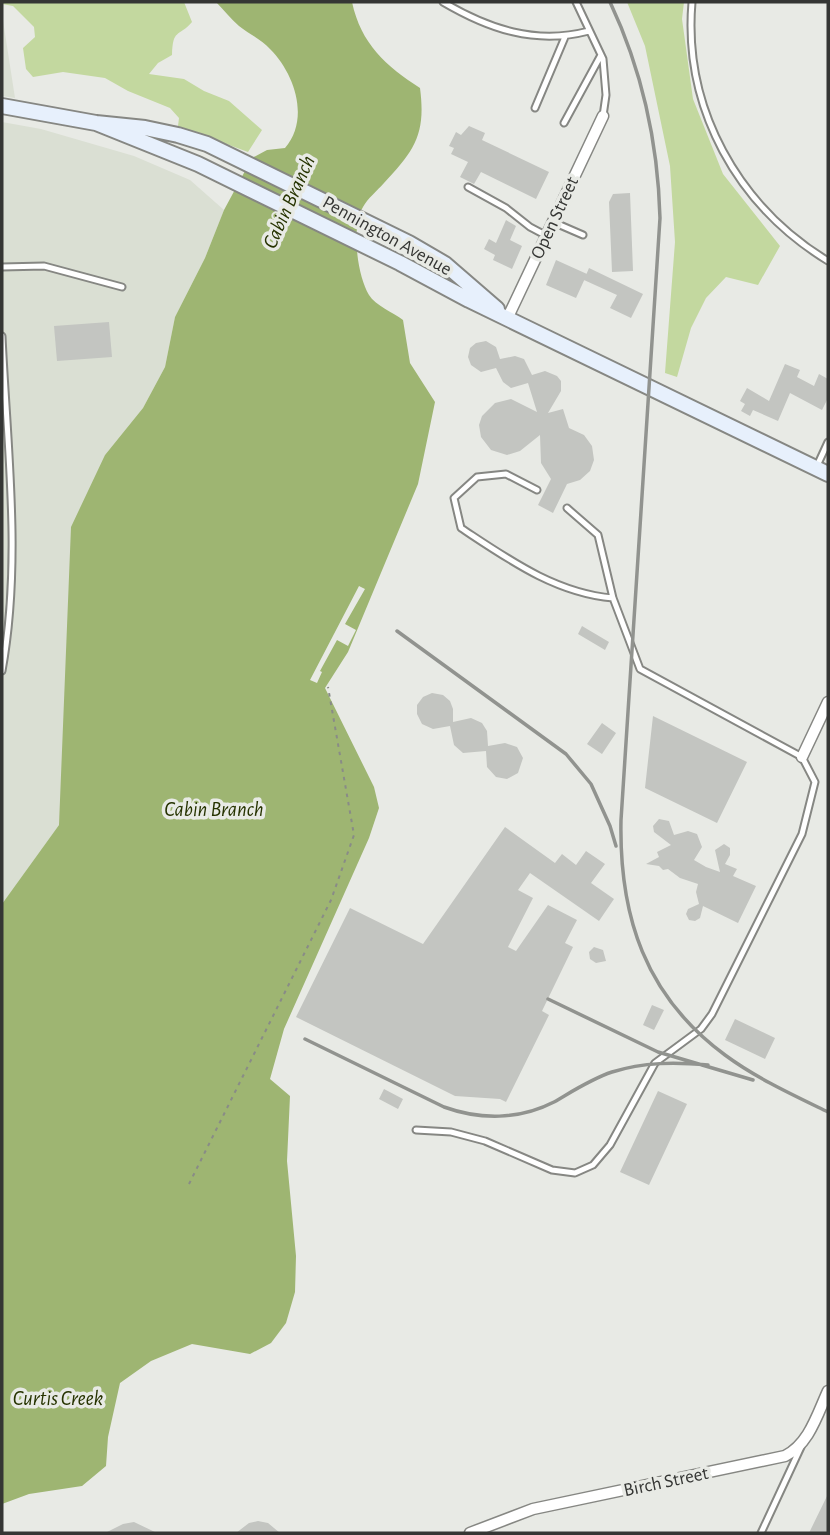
<svg xmlns="http://www.w3.org/2000/svg" width="830" height="1535" font-family="'Alegreya Sans',sans-serif">
  <style>
    .built { fill: #dadfd3 }
    .green { fill: #c3d89f }
    .water { fill: #9eb572 }
    .pier { fill: #e8eae5 }
    .building { fill: #c3c5c1 }
    .lines { fill: none; stroke-linecap: round; stroke-linejoin: round }
    .service-casing { stroke: #868783; stroke-width: 9 }
    .minor-casing { stroke: #868783; stroke-width: 13 }
    .secondary-casing { stroke: #868783; stroke-width: 18 }
    .path { stroke: #898b87; stroke-width: 2; stroke-dasharray: 3.5 5; stroke-linecap: butt }
    .service { stroke: #fff; stroke-width: 5 }
    .minor { stroke: #fff; stroke-width: 10 }
    .secondary { stroke: #e7f0fc; stroke-width: 14 }
    .rail { stroke: #91938f; stroke-width: 3.5 }
    .labels { text-anchor: middle; dominant-baseline: central; stroke-width: 7; stroke-linejoin: round; paint-order: stroke }
    .street-label { font-size: 19px; fill: #353634; stroke: #e8eae5 }
    .water-label { font-size: 21px; font-style: italic; fill: #263300; stroke: #e8eae5 }
  </style>
  <rect width="100%" height="100%" fill="#e8eae5"/>
  <path class="built" d="M2,14L15,98L2,96Z
    M2,122L41,129L134,156L190,180L224,210L205,258L175,317L165,367L143,408L105,455L59,825L2,904Z"/>
  <path class="green" d="M2,2H184L192,22C178,38 173,28 172,55L158,63L149,74L184,79L204,91L229,101L262,130L248,152L178,126L179,118L170,108L128,91L105,78L63,72L33,77L26,69L23,48L35,37L34,27L13,6L2,4Z
    M627,2H684L682,19L693,99L723,174L780,246L758,285L726,277L706,298L691,328L677,377L665,373L675,242L670,166L645,46Z"/>
  <path class="water" d="M216,2H352C361,44 386,66 420,88C426,134 415,150 384,183C377,191 368,198 363,207C351,227 357,275 369,295C375,305 394,313 403,320L410,363L435,402L418,484L348,652L325,688L374,787L379,808L369,838L284,1029L270,1079L290,1096L287,1161L296,1256L295,1292L286,1323L271,1343L250,1354L192,1344L151,1361L120,1383L108,1437L106,1466L82,1486L29,1494L2,1504V904L59,825L71,527L105,455L143,408L165,367L175,317L205,258L224,210L252,158L267,150L285,148C310,119 295,74 270,49C262,40 249,34 239,26C231,19 224,10 216,2Z"/>
  <path class="pier" d="M359,586L365,589L345,624L356,630L348,646L337,640L320,671L322,672L317,683L310,680Z"/>
  <path class="building" d="M469,126L485,133L482,140L549,172L536,199L481,172L474,184L460,177L468,162L451,154L454,148L449,146L456,132L461,135Z
    M630,193L633,271L612,272L609,202L613,194Z
    M506,220L516,226L510,240L522,246L512,269L493,260L495,255L484,249L489,239L496,243Z
    M556,260L587,274L576,298L546,285Z
    M589,268L643,294L631,318L610,308L617,295L584,280Z
    M109,322L112,357L57,361L54,326Z
    M486,341L496,347L500,359L515,356L524,359L532,375L545,371L557,376L561,381V391L548,413L563,409L569,428L584,435L592,446L594,460L590,471L580,480L567,484L553,513L538,505L551,479L541,463L540,435L520,451L507,455L491,450L481,437L479,425L482,416L495,403L511,399L537,412L528,383L511,388L503,382L496,368L481,372L471,365L468,357L470,348L476,343Z
    M785,364L800,370L797,377L814,386L819,374L828,379V398L822,410L790,393L778,421L753,410L750,416L741,411L745,404L740,401L747,388L769,401Z
    M582,626L609,642L605,650L578,634Z
    M432,693L443,695L450,701L453,709V722L471,718L482,723L487,731L488,746L505,743L517,747L523,758L518,773L507,779L496,777L487,767L486,751L463,753L454,745L450,726L433,729L422,724L417,714V705L423,697Z
    M653,716L747,762L717,823L645,788Z
    M602,723L616,733L602,754L587,744Z
    M659,819L669,821L674,835L688,831L697,834L702,847L694,860L706,867L720,872L715,850L724,844L730,848V855L725,864L737,869L733,876L756,886L738,923L703,906L700,918L695,921L689,920L686,914L688,909L699,904L696,892L698,884L680,878L668,869L663,870L659,866L646,864L659,857L657,852L671,845L654,832L653,826Z
    M505,827L555,863L562,854L576,865L586,851L605,864L591,883L614,899L599,921L530,873L518,890L533,898L508,947L516,951L548,905L577,920L565,943L573,947L542,1011L549,1015L506,1102L500,1099L455,1096L296,1017L350,908L423,944Z
    M594,947L603,950L606,961L596,963L590,959L589,952Z
    M652,1005L664,1010L654,1030L643,1025Z
    M735,1019L775,1038L765,1059L725,1040Z
    M384,1089L403,1099L398,1109L379,1099Z
    M658,1091L687,1104L649,1185L620,1172Z
    M828,1494V1533H809Z
    M258,1521L268,1523L280,1533H236L249,1523Z
    M134,1522L157,1533H105L123,1524Z"/>
  <g class="lines">
    <g class="service-casing">
      <path id="service" d="M443,2C489,29 535,45 589,31
        M576,2L603,59L606,95L603,116
        M692,2C683,109 738,206 828,261
        M535,108L565,37
        M564,123L601,55
        M468,187L506,208L530,227L547,236
        M553,222L583,235
        M2,267L44,266L122,287
        M2,336C7,447 22,561 2,671
        M816,468L828,442
        M537,490L506,474L477,477L454,498L461,528C508,559 555,593 613,598
        M416,1130L451,1132L485,1141L552,1170L575,1173L593,1165L610,1145L655,1063L701,1029L712,1014L802,834L815,782L802,757L640,669L613,598L598,535L567,508
        M761,1533L801,1447"/>
    </g>
    <g class="minor-casing">
      <path id="minor" d="M507,319L603,116
        M802,757L828,702
        M470,1533L533,1509L785,1456C809,1444 817,1415 828,1391"/>
    </g>
    <g class="secondary-casing">
      <path id="secondary" d="M2,106L96,123L145,128L178,135L207,144L409,243L445,264L497,309
        M96,123L198,164L400,263L469,300L828,474"/>
    </g>
    <path class="path" d="M189,1184L331,900L354,835L328,687"/>
    <use href="#service" class="service"/>
    <use href="#minor" class="minor"/>
    <use href="#secondary" class="secondary"/>
    <path class="rail" d="M610,2C642,70 658,143 660,218L621,820C619,916 645,996 725,1055C756,1078 793,1095 828,1112
      M397,631L566,754L591,784L610,826L616,846
      M548,999L658,1052L753,1080
      M305,1039L444,1107C480,1120 519,1120 554,1102C573,1091 591,1079 612,1072C644,1062 675,1062 708,1065"/>
  </g>
  <g class="labels">
    <g class="street-label">
      <text transform="translate(555 218) rotate(-65)">Open Street</text>
      <text transform="translate(387 236) rotate(29)">Pennington Avenue</text>
      <text transform="translate(666 1482) rotate(-12)">Birch Street</text>
    </g>
    <g class="water-label">
      <text transform="translate(289 202) rotate(-66)">Cabin Branch</text>
      <text x="214" y="809">Cabin Branch</text>
      <text x="58" y="1398">Curtis Creek</text>
    </g>
  </g>
  <rect width="830" height="1535" fill="none" stroke="#353634" stroke-width="7"/>
</svg>
